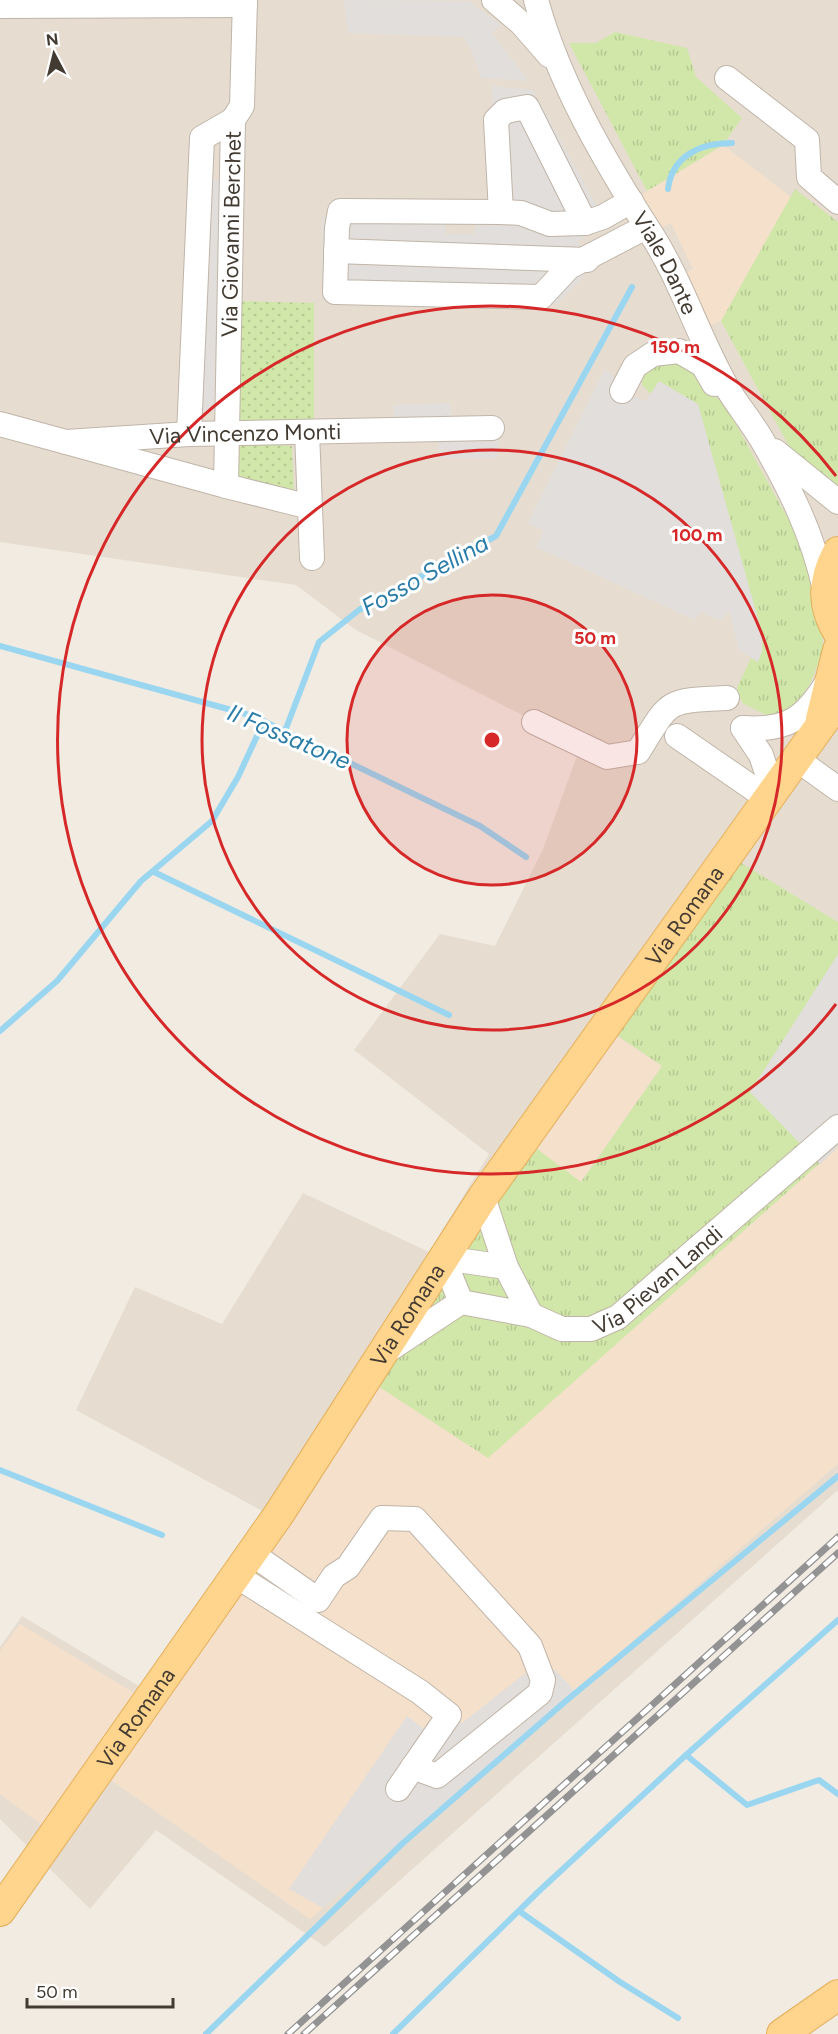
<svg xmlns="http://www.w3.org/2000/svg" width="838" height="2034" font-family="Figtree,sans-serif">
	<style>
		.residential { fill: #e6ddd0 }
		.commercial { fill: #f5e0cb }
		.grass { fill: url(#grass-tufts) }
		.park { fill: url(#park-dots) }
		.parking { fill: #e1dedb }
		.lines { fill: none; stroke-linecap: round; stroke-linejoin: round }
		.stream { stroke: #9bd6f1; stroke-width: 6 }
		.minor-casing { stroke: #c0b5a8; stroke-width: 26 }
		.major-casing { stroke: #e5b05c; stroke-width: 32 }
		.minor { stroke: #fff; stroke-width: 24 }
		.major { stroke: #ffd48d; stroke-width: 30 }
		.rail-casing { stroke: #939393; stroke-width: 7 }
		.rail { stroke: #fff; stroke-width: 4.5; stroke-dasharray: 14; stroke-linecap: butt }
		.ring { fill: none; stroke: #d62828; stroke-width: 3 }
		.labels { text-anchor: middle; stroke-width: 6; stroke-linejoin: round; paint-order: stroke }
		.street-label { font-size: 22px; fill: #433b32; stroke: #fff }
		.water-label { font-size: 24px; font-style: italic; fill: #2a7da8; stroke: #fff }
		.centre { fill: #d62828; stroke: #fff; stroke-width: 3 }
		.ring-label { font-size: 18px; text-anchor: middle; font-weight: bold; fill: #d62828; stroke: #fff; stroke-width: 6; stroke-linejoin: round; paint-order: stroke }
	</style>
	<defs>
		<pattern id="grass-tufts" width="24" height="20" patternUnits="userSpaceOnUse" patternTransform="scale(1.5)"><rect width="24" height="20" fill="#d1e7a9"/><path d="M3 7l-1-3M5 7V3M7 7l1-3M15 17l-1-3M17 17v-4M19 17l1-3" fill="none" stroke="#b5c792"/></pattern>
		<pattern id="park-dots" width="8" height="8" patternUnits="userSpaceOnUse" patternTransform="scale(1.5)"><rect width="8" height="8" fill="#d1e7a9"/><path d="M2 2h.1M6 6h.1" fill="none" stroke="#b5c792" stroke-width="1.8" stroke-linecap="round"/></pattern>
	</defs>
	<rect width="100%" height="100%" fill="#f1ebe2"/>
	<path class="residential" d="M 0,0 L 838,0 L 838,1490 L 325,1947 L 156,1830 L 90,1909 L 0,1819 L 0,1647 L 22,1616 L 144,1689 L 266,1513 L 76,1410 L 135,1287 L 222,1324 L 303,1193 L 429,1252 L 489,1154 L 354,1050 L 440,934 L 495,946 L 543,849 L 581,745 L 356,630 L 296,585 L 0,542 Z"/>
	<path class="commercial" d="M 723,145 L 791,197 L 721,321 L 699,330 L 675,279 L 693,269 L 671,223 L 650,232 L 631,201 Z
		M 605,1028 L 662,1066 L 580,1183 L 525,1139 Z
		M 838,1147 L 838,1464 L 310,1919 L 98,1771 L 54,1834 L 0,1794 L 0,1651 L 20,1624 L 146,1700 L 367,1379 L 820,1164 Z"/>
	<path class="grass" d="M 615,32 L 687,48 L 696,77 L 742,118 L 723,145 L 647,191 L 569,43 L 596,43 Z
		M 795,189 L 838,222 L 838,486 L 797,461 L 721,321 Z
		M 678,359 L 694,368 L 732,417 L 803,546 L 821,600 L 823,651 L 810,684 L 789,714 L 774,719 L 742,703 L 737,688 L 751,658 L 758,662 L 659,381 L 651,394 L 642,385 L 643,372 L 654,360 Z
		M 738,861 L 838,922 L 838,1147 L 488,1458 L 367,1379 L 536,1148 L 581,1182 L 662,1066 L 618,1036 Z"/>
	<path class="park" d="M 239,301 L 314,303 L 314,420 L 247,422 L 238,418 Z
		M 240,443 L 292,446 L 294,493 L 238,479 Z"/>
	<path class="parking" d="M 344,0 L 469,1 L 501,25 L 492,33 L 528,81 L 481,78 L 473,54 L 464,37 L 348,33 Z
		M 492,86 L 533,90 L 606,223 L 578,241 L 591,268 L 558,304 L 322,297 L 322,217 L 445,206 L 446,234 L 475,234 L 476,205 L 490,203 Z
		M 200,179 L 232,182 L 226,411 L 191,411 Z
		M 605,369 L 616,379 L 622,391 L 646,401 L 659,381 L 698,404 L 762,633 L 762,651 L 758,662 L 739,650 L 729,611 L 721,621 L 700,612 L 695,620 L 536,547 L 544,531 L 528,523 Z
		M 449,403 L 454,428 L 491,416 L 503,417 L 497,458 L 440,458 L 437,430 L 395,428 L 393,405 Z
		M 838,954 L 838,1147 L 820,1164 L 750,1092 Z
		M 554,1669 L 575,1691 L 323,1908 L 289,1889 L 407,1716 L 434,1736 L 449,1715 L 462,1723 L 527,1672 L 543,1680 Z"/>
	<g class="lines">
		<path class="stream" d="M 668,189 C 672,156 700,143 732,143
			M 0,646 L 253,716 L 480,826 L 526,857
			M 285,731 L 319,642 L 359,610 L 496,536 L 632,287
			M 154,872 L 449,1015
			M 0,1031 L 57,981 L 141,881 L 212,821 L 238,777 L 264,721
			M 0,1470 L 162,1535
			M 686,1755 L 747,1805 L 819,1780 L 838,1794
			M 519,1911 L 620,1982 L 678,2018
			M 206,2034 L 403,1843 L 567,1700 L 838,1476
			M 393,2034 L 538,1892 L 686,1755 L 838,1620"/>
		<g class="minor-casing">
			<g id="minor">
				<path d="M 494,0 L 522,24 L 549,55"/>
				<path id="s1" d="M 536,0 C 559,83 604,160 650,232 C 682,281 699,340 729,391 C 739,407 752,423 762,440 C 790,488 813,535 825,590"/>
				<path d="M 0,6 L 245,5"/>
				<path d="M 727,78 L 807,140 L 809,177 L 838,202"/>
				<path d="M 631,201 L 603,217 L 585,223 L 527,107 L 505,111 L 496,120 L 501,212 L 340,211 L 337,228 L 335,292 L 541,297 L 569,267 L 646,227"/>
				<path d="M 501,212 L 521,213 L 550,224 L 585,223"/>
				<path d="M 336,251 L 587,260"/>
				<path d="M 622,391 L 635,366 L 653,354 L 679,351 L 703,365 L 714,384"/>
				<path id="s2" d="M 0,424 L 66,442 L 189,434 L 492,428"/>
				<path d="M 307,432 L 312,558"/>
				<path d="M 189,434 L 202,138 L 233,120"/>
				<path id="s3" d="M 66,442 L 226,486 L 233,120 L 242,106 L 245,0"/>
				<path d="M 775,451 L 838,502"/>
				<path d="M 226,486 L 310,507"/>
				<path d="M 534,722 L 607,757 L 638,752 C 671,699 664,701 727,698"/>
				<path d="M 743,728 C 787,731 805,719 828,681"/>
				<path d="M 743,728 L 761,755 L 773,791"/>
				<path d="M 677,736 L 767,798"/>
				<path d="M 795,758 L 838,789"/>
				<path d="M 483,1197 L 506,1267 L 531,1315"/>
				<path d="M 443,1258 L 506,1267"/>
				<path d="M 443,1258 L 461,1302"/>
				<path id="s4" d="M 387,1351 L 461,1302 L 531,1315 L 562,1329 L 591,1329 L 618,1317 L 838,1127"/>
				<path d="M 251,1553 L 318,1600 L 334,1576 L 348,1567 L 382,1518 L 415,1519 L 530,1646 L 543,1680 L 540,1693 L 437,1776 L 413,1767"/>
				<path d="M 235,1575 L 420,1692 L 449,1715 L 398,1789"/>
			</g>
		</g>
		<g class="major-casing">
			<g id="major">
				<path d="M 838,552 C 823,579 822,606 838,632"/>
				<path d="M 821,719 L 838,650"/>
				<path id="s5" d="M 0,1911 L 279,1514 L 483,1197 L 838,701"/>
				<path d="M 782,2034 L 838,1995"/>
			</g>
		</g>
		<use href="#minor" class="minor"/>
		<use href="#major" class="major"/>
		<g class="rail-casing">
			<path id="rail" d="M 288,2034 L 838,1537
				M 304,2034 L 838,1553"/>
		</g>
		<use href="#rail" class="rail"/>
	</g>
	<circle cx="492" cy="740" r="145" fill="#d62828" fill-opacity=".12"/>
	<g class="ring">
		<circle cx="492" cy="740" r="145"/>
		<circle cx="492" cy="740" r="290"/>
		<path d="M836 1004A434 434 0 1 1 836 476"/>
	</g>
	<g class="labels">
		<g class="street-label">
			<text dy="8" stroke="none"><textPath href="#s3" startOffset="418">Via Giovanni Berchet</textPath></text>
			<text dy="8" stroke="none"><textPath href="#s1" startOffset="294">Viale Dante</textPath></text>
			<text dy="8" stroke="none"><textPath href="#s2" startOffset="248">Via Vincenzo Monti</textPath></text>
			<text dy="8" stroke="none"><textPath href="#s5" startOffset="1208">Via Romana</textPath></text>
			<text dy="8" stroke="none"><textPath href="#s4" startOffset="306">Via Pievan Landi</textPath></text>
			<text dy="8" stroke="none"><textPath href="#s5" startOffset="722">Via Romana</textPath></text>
			<text dy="8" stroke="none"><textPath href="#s5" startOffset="236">Via Romana</textPath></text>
		</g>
		<g class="water-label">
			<text transform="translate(425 575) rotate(-29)" y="8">Fosso Sellina</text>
			<text transform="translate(289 737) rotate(23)" y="8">Il Fossatone</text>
		</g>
	</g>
	<circle cx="492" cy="740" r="9" class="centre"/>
	<g class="ring-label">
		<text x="675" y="353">150 m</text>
		<text x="697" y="541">100 m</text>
		<text x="595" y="644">50 m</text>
	</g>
	<g transform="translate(54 54) rotate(353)" stroke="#ffffff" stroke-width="4.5" paint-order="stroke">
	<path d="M0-4.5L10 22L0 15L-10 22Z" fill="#433b32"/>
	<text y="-9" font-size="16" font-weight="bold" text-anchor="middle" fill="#433b32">N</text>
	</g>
	<path d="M27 1998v9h146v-9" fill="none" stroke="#433b32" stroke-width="3"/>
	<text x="36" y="1998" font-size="18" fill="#433b32" stroke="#ffffff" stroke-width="4.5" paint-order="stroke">50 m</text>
</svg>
